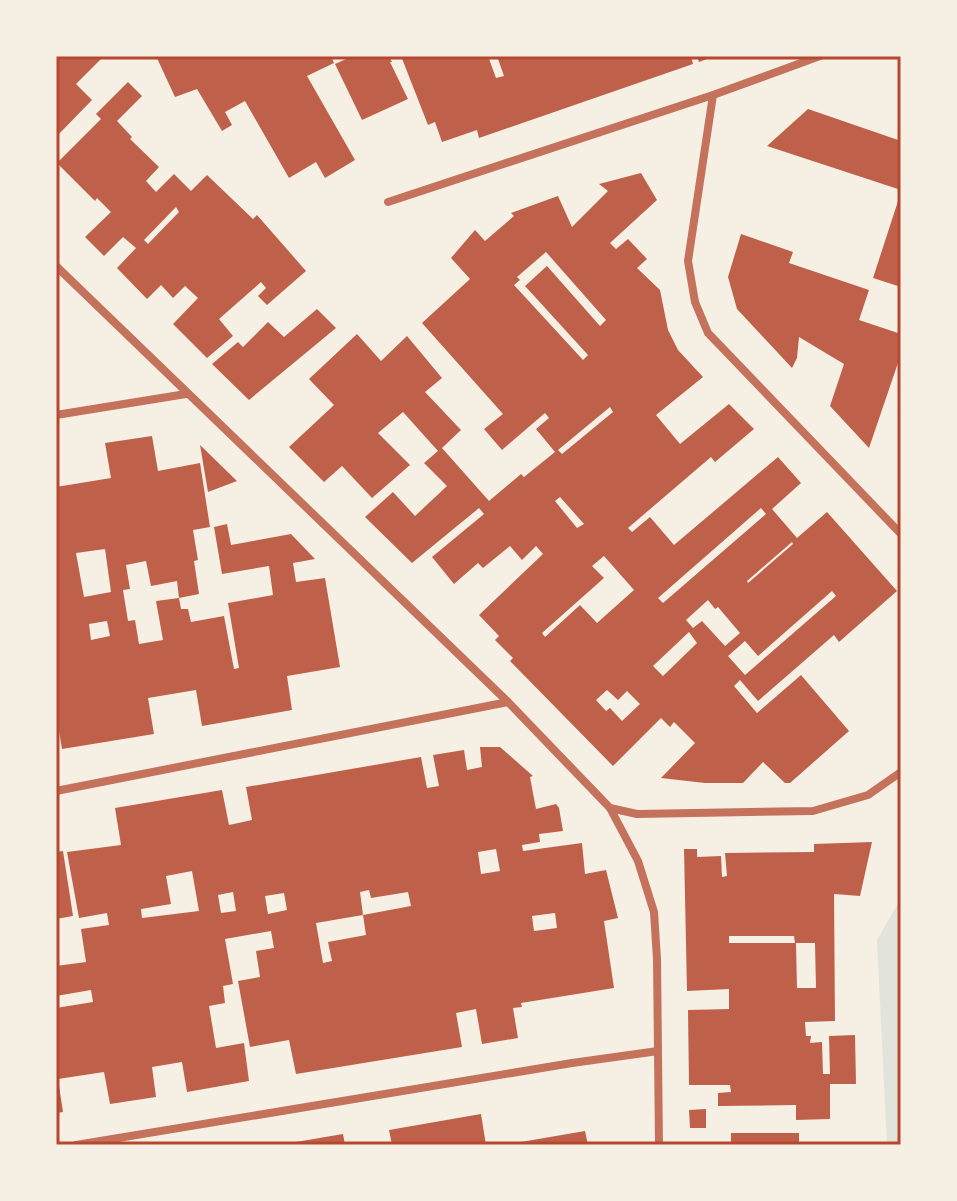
<svg xmlns="http://www.w3.org/2000/svg" width="957" height="1201" font-family="'Alegreya Sans',sans-serif">
	<style>
		.green { fill: #e2e4dc }
		.building { fill: #bf614a; fill-rule: evenodd }
		.lines { fill: none; stroke-linecap: round; stroke-linejoin: round }
		.minor { stroke: #c5725c; stroke-width: 8 }
		.neatline { fill: none; stroke: #b5482f; stroke-width: 3 }
	</style>
	<rect width="100%" height="100%" fill="#f6efe4"/>
	<path class="green" d="M 901,898 L 901,1145 L 887,1145 L 877,940 Z"/>
	<path class="building" d="M 56,56 L 104,56 L 76,84 L 92,100 L 56,137 Z
		M 156,56 L 331,56 L 334,63 L 307,76 L 355,160 L 325,178 L 316,162 L 289,178 L 245,101 L 225,112 L 232,125 L 222,131 L 197,89 L 175,97 Z
		M 353,56 L 389,56 L 392,62 L 390,62 L 408,99 L 362,120 L 335,64 Z
		M 401,56 L 488,56 L 496,78 L 504,76 L 497,56 L 691,56 L 693,64 L 479,138 L 477,130 L 442,142 L 435,122 L 428,125 Z
		M 697,56 L 715,56 L 699,62 Z
		M 128,82 L 142,96 L 117,121 L 132,137 L 130,139 L 159,167 L 146,181 L 156,192 L 174,174 L 191,191 L 207,175 L 253,219 L 257,215 L 306,271 L 267,305 L 258,296 L 266,288 L 261,282 L 219,319 L 233,336 L 207,358 L 173,324 L 198,298 L 185,286 L 173,298 L 161,285 L 147,299 L 117,268 L 136,248 L 123,237 L 104,256 L 85,237 L 111,212 L 97,198 L 95,201 L 57,163 L 101,119 L 96,114 ZM 176,207 L 179,212 L 148,244 L 144,240 Z
		M 808,109 L 901,141 L 901,190 L 767,146 Z
		M 641,173 L 657,200 L 610,243 L 616,249 L 628,239 L 647,259 L 637,268 L 660,290 L 668,330 L 678,350 L 703,377 L 656,415 L 680,444 L 729,404 L 754,429 L 715,462 L 711,457 L 628,528 L 632,532 L 650,517 L 674,545 L 778,457 L 801,483 L 772,509 L 797,538 L 827,512 L 897,591 L 839,642 L 834,635 L 758,701 L 740,680 L 734,686 L 757,713 L 801,675 L 849,731 L 790,783 L 785,783 L 763,762 L 743,783 L 705,783 L 661,778 L 695,743 L 674,722 L 670,727 L 661,718 L 613,766 L 510,661 L 513,658 L 495,640 L 499,636 L 479,615 L 543,554 L 536,546 L 522,560 L 510,546 L 483,568 L 478,563 L 454,584 L 432,557 L 484,514 L 479,508 L 412,563 L 365,517 L 393,492 L 415,516 L 447,486 L 424,463 L 438,451 L 403,412 L 378,433 L 410,465 L 372,498 L 342,466 L 324,482 L 289,447 L 334,405 L 309,379 L 357,334 L 381,361 L 407,336 L 442,378 L 425,392 L 461,430 L 442,448 L 489,501 L 521,474 L 524,477 L 555,452 L 536,429 L 549,418 L 545,413 L 502,450 L 484,429 L 503,414 L 422,323 L 470,279 L 451,258 L 475,230 L 485,241 L 514,216 L 511,213 L 558,196 L 572,227 L 608,191 L 599,184 ZM 546,252 L 606,320 L 600,326 L 547,266 L 525,286 L 588,355 L 583,360 L 514,285 L 520,280 L 517,277 ZM 610,407 L 613,412 L 562,454 L 558,450 ZM 560,497 L 584,524 L 577,528 L 555,501 ZM 761,508 L 766,514 L 663,603 L 658,598 ZM 792,542 L 793,544 L 748,583 L 747,581 ZM 604,556 L 634,590 L 597,623 L 580,605 L 545,637 L 542,633 L 604,578 L 592,566 ZM 832,591 L 836,596 L 745,675 L 728,656 L 745,641 L 758,656 ZM 708,600 L 715,609 L 718,607 L 740,633 L 725,646 L 702,621 L 693,628 L 686,620 ZM 689,632 L 697,643 L 663,676 L 653,666 ZM 607,690 L 618,700 L 627,691 L 640,704 L 622,721 L 610,708 L 606,711 L 596,700 Z
		M 900,195 L 901,195 L 901,287 L 873,278 Z
		M 741,234 L 793,252 L 789,263 L 869,290 L 859,320 L 901,334 L 901,354 L 869,448 L 830,406 L 844,364 L 799,337 L 797,358 L 792,368 L 737,309 L 728,277 Z
		M 317,309 L 336,328 L 249,400 L 212,364 L 238,342 L 243,347 L 268,322 L 284,337 Z
		M 152,436 L 158,471 L 200,463 L 210,527 L 193,530 L 198,560 L 194,561 L 199,594 L 179,598 L 181,609 L 188,609 L 191,622 L 224,616 L 234,669 L 239,668 L 228,603 L 273,595 L 269,566 L 222,574 L 214,527 L 227,524 L 231,545 L 291,534 L 315,559 L 293,563 L 296,582 L 325,578 L 340,667 L 287,676 L 292,710 L 202,726 L 196,690 L 148,698 L 154,734 L 62,749 L 56,712 L 56,487 L 111,478 L 105,443 ZM 105,549 L 111,592 L 84,597 L 76,553 ZM 146,561 L 151,586 L 177,581 L 179,598 L 156,601 L 163,640 L 139,644 L 135,620 L 128,621 L 123,590 L 130,589 L 126,565 ZM 107,621 L 110,636 L 91,640 L 89,624 Z
		M 200,445 L 237,481 L 208,492 Z
		M 480,747 L 500,747 L 533,776 L 530,777 L 536,809 L 556,804 L 559,808 L 563,831 L 539,834 L 540,842 L 522,845 L 523,851 L 582,843 L 585,874 L 606,870 L 618,918 L 604,921 L 614,988 L 521,1003 L 522,1007 L 513,1008 L 518,1038 L 482,1044 L 476,1009 L 456,1013 L 462,1047 L 296,1074 L 289,1040 L 250,1047 L 238,981 L 260,977 L 256,951 L 274,948 L 271,931 L 225,939 L 233,984 L 223,986 L 225,1003 L 209,1006 L 216,1048 L 244,1043 L 249,1081 L 187,1092 L 182,1062 L 152,1067 L 156,1097 L 110,1104 L 104,1072 L 58,1079 L 63,1112 L 56,1113 L 56,1008 L 93,1002 L 91,990 L 56,996 L 56,966 L 86,962 L 81,929 L 109,925 L 107,913 L 79,918 L 67,852 L 121,845 L 115,808 L 222,790 L 229,825 L 252,820 L 246,787 L 421,757 L 427,788 L 439,786 L 433,755 L 464,750 L 467,770 L 482,767 ZM 496,849 L 500,871 L 481,874 L 478,852 ZM 192,871 L 199,911 L 142,918 L 141,909 L 171,904 L 166,876 ZM 369,890 L 371,898 L 408,892 L 411,906 L 363,915 L 366,935 L 328,942 L 332,961 L 323,963 L 316,923 L 363,915 L 360,892 ZM 233,892 L 236,911 L 221,913 L 218,895 ZM 284,893 L 287,910 L 268,914 L 265,896 ZM 555,913 L 557,928 L 534,931 L 532,916 Z
		M 872,842 L 860,896 L 834,894 L 835,1021 L 805,1022 L 806,1036 L 811,1036 L 810,1043 L 822,1042 L 823,1074 L 830,1074 L 829,1036 L 855,1035 L 856,1084 L 830,1084 L 830,1119 L 796,1120 L 796,1105 L 718,1106 L 718,1093 L 731,1092 L 730,1085 L 689,1085 L 688,1010 L 729,1009 L 729,989 L 687,991 L 684,849 L 697,849 L 697,857 L 721,856 L 722,877 L 727,876 L 725,853 L 814,852 L 814,844 ZM 729,936 L 794,936 L 795,943 L 729,943 ZM 796,943 L 815,943 L 816,988 L 797,988 Z
		M 63,851 L 73,916 L 56,919 L 56,852 Z
		M 706,1109 L 706,1128 L 690,1128 L 689,1110 Z
		M 481,1114 L 486,1145 L 392,1145 L 389,1130 Z
		M 585,1131 L 588,1145 L 516,1145 L 515,1143 Z
		M 731,1133 L 799,1133 L 799,1145 L 731,1145 Z
		M 343,1134 L 345,1145 L 296,1145 L 296,1142 Z"/>
	<g class="lines">
		<path class="minor" d="M 713,95 L 688,261 L 695,302 L 708,333 L 901,534
			M 388,202 L 713,95 L 820,56
			M 56,266 L 508,702 L 610,808 L 638,861 L 654,912 L 657,959 L 659,1145
			M 56,415 L 186,394
			M 56,791 L 508,702
			M 610,808 L 637,814 L 813,811 L 868,795 L 901,772
			M 76,1145 L 572,1063 L 658,1051"/>
	</g>
	<rect width="957" height="1201" fill="none" stroke="#f6efe4" stroke-width="116"/>
	<rect x="58" y="58" width="841" height="1085" class="neatline"/>
</svg>
